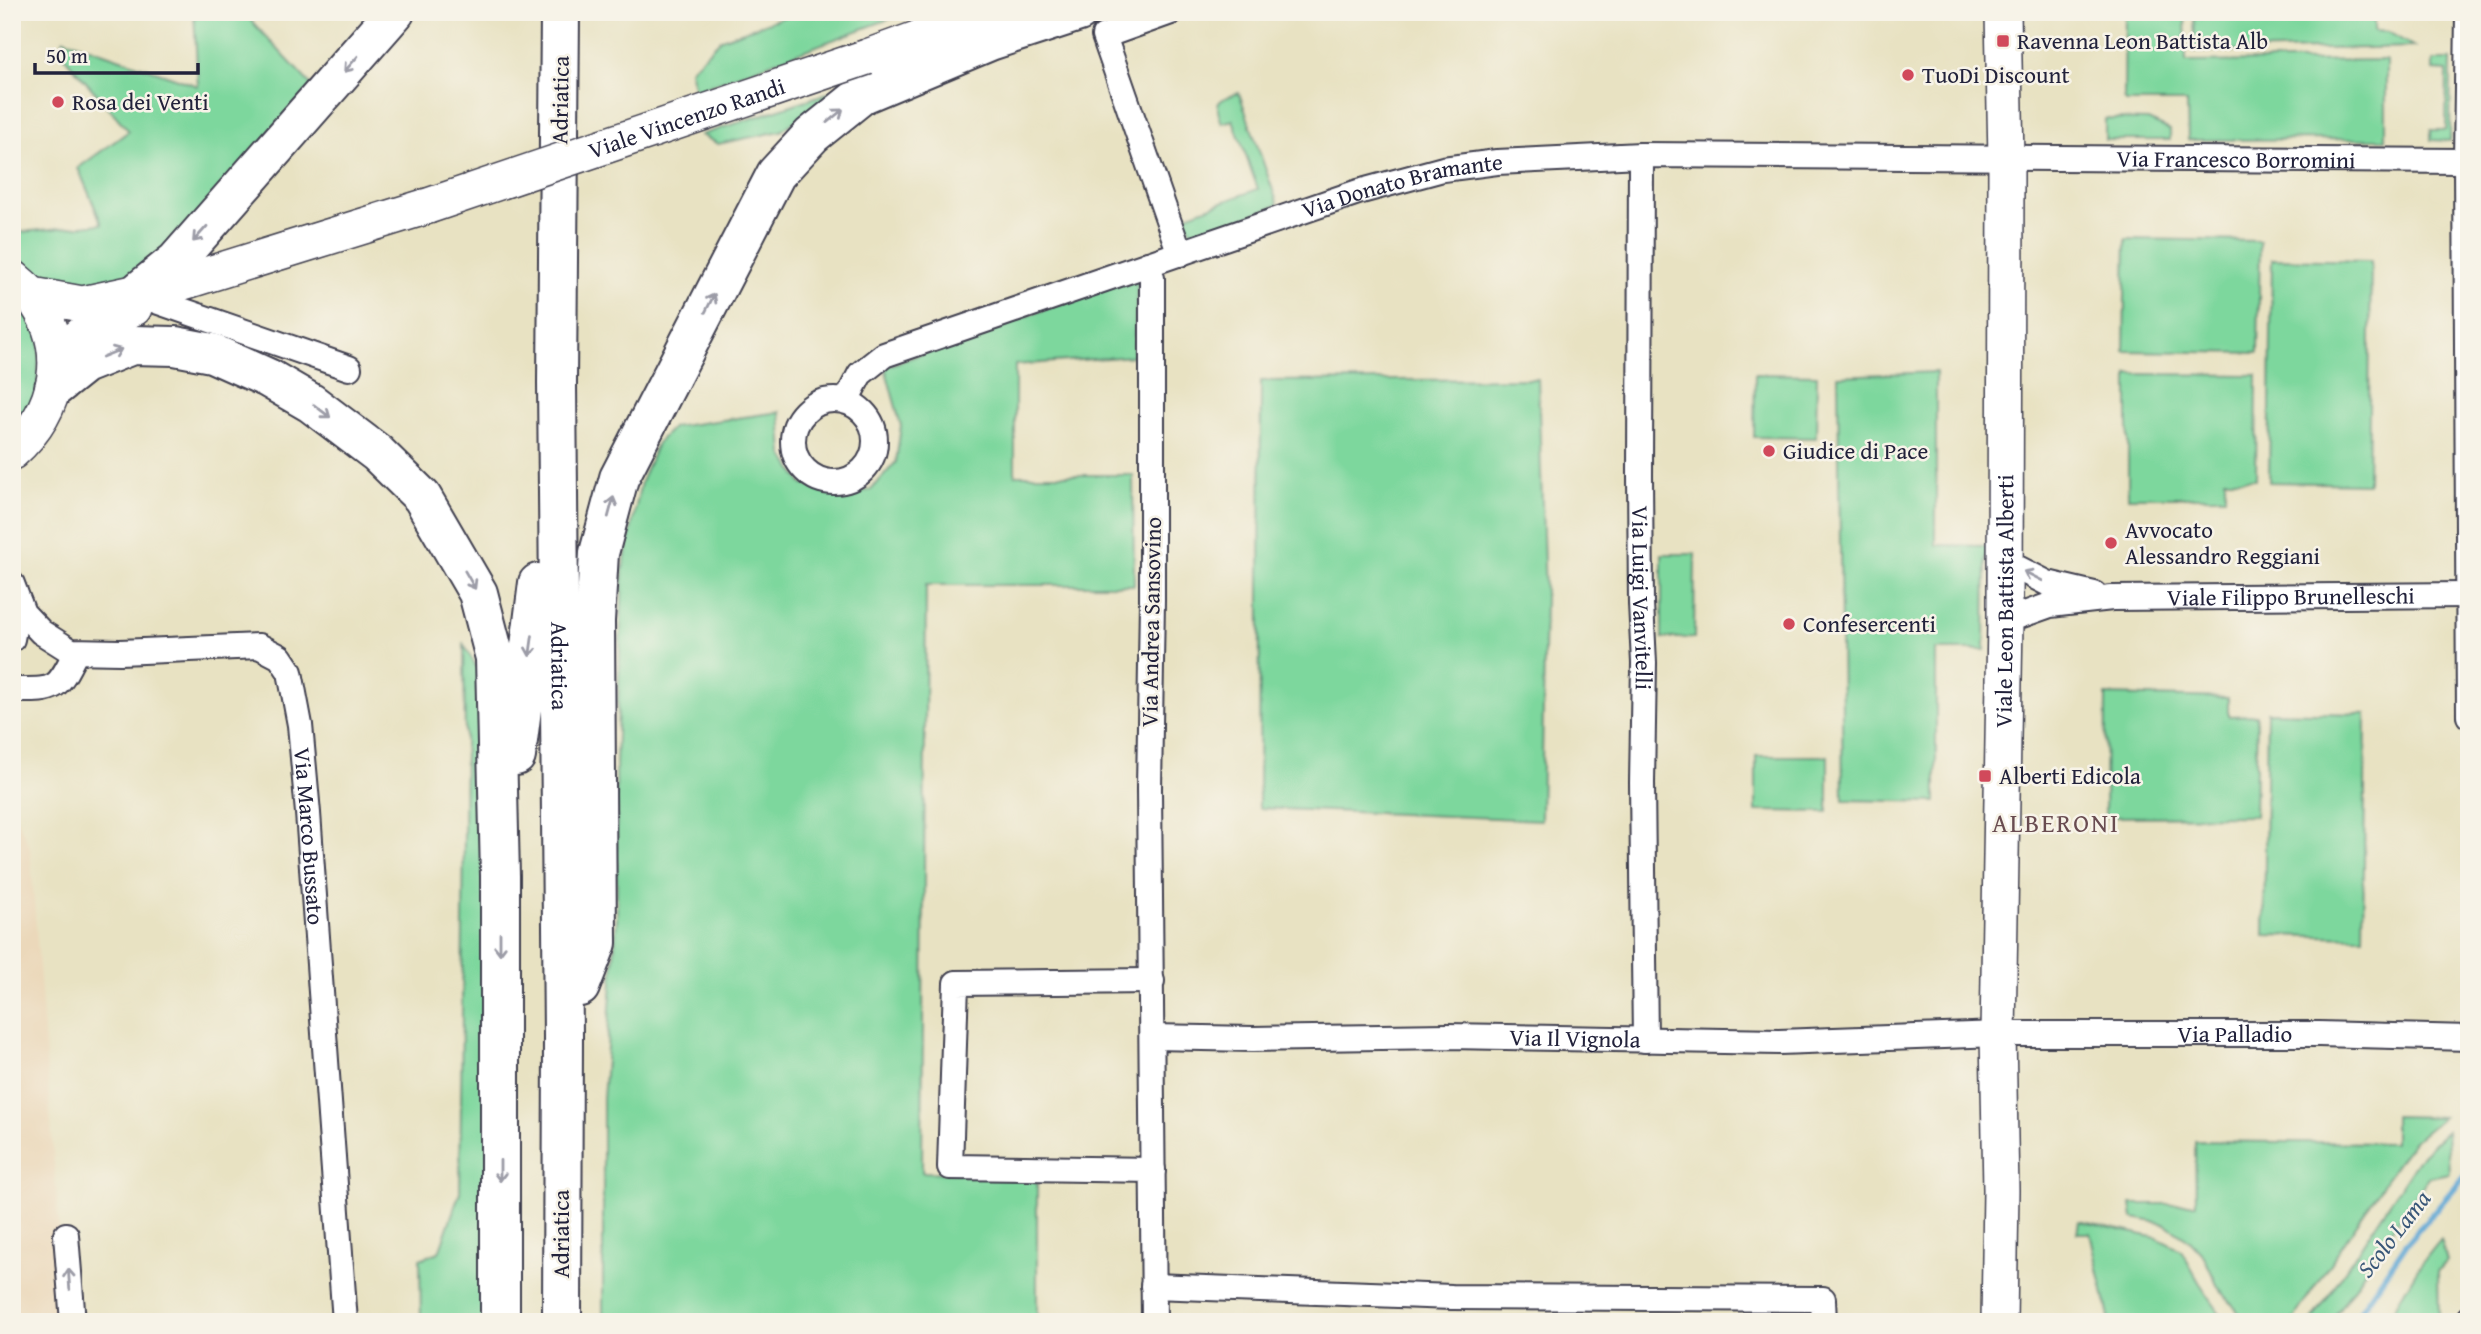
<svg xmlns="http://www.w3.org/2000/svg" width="2481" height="1334" font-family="'Gentium Book Plus',serif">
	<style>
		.built { fill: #ebd8ba }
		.green { fill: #7dd79d; stroke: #507c6c; stroke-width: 2 }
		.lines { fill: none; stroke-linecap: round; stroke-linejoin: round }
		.stream { stroke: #5ca6d4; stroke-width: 6 }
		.street-casing { stroke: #403f4f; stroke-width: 28 }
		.secondary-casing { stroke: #403f4f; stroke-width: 38 }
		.highway-casing { stroke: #403f4f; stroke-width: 42 }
		.street { stroke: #fff; stroke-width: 24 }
		.secondary { stroke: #fff; stroke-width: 35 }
		.highway { stroke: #fff; stroke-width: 38 }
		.secondary-bridge-casing { stroke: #403f4f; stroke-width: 38; stroke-linecap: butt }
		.secondary-bridge { stroke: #fff; stroke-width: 35 }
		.oneway { stroke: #9c9ca7 }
		.poi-dot { fill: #d1495b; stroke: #f7f3e8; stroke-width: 2.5 }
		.labels { text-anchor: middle; stroke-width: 5; stroke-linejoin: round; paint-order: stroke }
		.poi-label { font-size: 23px; fill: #22223b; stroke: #f7f3e8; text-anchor: start }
		.street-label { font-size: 23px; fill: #22223b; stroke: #f7f3e8 }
		.water-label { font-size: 24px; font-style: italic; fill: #395778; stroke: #f7f3e8 }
		.quarter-label { font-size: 26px; letter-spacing: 2px; fill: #694c51; stroke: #f7f3e8 }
	</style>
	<rect width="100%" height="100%" fill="#f7f3e8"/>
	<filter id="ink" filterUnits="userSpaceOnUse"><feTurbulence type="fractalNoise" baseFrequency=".0143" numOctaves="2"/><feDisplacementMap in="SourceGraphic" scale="14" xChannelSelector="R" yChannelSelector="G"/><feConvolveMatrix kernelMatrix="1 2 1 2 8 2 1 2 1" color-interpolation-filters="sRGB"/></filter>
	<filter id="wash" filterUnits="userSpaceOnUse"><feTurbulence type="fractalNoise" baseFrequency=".00686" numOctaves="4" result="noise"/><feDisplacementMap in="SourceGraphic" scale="28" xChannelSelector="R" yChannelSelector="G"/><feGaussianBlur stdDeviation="1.57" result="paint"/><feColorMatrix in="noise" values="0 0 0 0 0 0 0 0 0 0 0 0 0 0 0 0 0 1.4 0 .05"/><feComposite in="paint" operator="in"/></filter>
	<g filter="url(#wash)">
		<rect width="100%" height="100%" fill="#e8e2c2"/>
		<path class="built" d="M 12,808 L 30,847 L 66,1322 L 12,1322 Z"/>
		<path class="green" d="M 194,12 L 243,12 L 315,89 L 182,238 L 128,278 L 97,287 L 58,280 L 37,272 L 12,255 L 12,233 L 102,224 L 78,168 L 129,131 L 59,51 L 64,39 L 198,86 Z
			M 848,12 L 908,12 L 695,91 L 690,70 L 721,39 L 792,14 Z
			M 2125,12 L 2185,12 L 2186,62 L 2386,60 L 2386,139 L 2188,140 L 2187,102 L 2126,102 L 2124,98 Z
			M 2194,12 L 2374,12 L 2374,31 L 2388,32 L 2414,47 L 2195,52 Z
			M 2433,60 L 2451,60 L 2450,141 L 2431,140 L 2431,130 L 2446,130 L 2447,71 L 2433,70 Z
			M 840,89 L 781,131 L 718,144 L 701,135 Z
			M 1239,93 L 1278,205 L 1193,237 L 1184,216 L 1258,189 L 1233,120 L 1222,123 C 1213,102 1218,99 1239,93 Z
			M 2105,119 L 2148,120 L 2170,130 L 2170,140 L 2105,140 Z
			M 2126,239 L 2260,241 L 2258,353 L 2124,351 Z
			M 2272,259 L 2371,261 L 2368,484 L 2269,482 Z
			M 1138,276 L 1133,356 L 1015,365 L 1015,475 L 1133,475 L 1134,585 L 926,585 L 922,1172 L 1037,1175 L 1037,1322 L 603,1322 L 603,1099 L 617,917 L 616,762 L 623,569 L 641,482 L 657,443 L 673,427 L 780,412 L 783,454 L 802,484 L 843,494 L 871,490 L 896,462 L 901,426 L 885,367 Z
			M 12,294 L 40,335 L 37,398 L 12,431 Z
			M 1936,372 L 1936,545 L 1986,546 L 1985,650 L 1936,650 L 1936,802 L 1843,800 L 1838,376 Z
			M 1755,374 L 1817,375 L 1816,438 L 1754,437 Z
			M 2128,374 L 2257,375 L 2256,479 L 2225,479 L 2225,497 L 2128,497 Z
			M 1538,379 L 1545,596 L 1541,820 L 1259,808 L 1261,381 Z
			M 1662,554 L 1695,554 L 1694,638 L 1662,638 Z
			M 464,645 L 489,689 L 487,1322 L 421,1322 L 420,1259 L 439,1252 L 460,1192 L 465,743 Z
			M 2106,695 L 2228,698 L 2228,716 L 2257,715 L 2255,816 L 2105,817 Z
			M 2267,712 L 2366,714 L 2363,937 L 2264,935 Z
			M 1756,756 L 1828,756 L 1828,812 L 1756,811 Z
			M 2394,1116 L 2443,1117 L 2415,1140 L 2398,1162 L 2291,1322 L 2246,1322 L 2217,1285 L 2204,1256 L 2189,1240 L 2165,1224 L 2133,1218 L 2131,1204 L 2196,1204 L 2195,1141 L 2394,1143 Z
			M 2447,1131 L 2449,1173 L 2430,1177 L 2414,1197 L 2331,1322 L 2311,1322 L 2422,1154 Z
			M 2079,1221 L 2157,1238 L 2181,1250 L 2203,1289 L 2226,1322 L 2110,1322 L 2090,1233 L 2077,1233 Z
			M 2441,1239 L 2447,1261 L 2438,1271 L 2439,1322 L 2386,1322 L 2418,1268 Z"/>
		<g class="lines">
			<path class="stream" d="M 2353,1322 L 2406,1244 L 2469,1171"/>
		</g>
	</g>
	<g filter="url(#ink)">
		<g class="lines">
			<g class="street-casing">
				<g id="street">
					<path d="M 1171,12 L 1104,36 L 1180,254"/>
					<path d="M 2468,12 L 2466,161 L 2469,716"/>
					<path id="s1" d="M 1641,155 L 1640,476 L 1641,603 L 1644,663 L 1642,783 L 1645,1040"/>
					<path d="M 1148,264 L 1152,278 L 1152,600 L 1149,789 L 1154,1322"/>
					<path d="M 150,299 L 349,368"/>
					<circle cx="834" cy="441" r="41"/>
					<path id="s2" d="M 846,401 L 860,374 L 884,355 L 1358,192 L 1443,169 L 1497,162 L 1641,155 L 2466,161"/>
					<path d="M 2004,561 L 2047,583 L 2094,594"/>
					<path id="s3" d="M 12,584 L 23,613 L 41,632 L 71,651 L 120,652 L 259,646 L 280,657 L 290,672 L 300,725 L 308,813 L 345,1322"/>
					<path id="s4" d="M 2005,621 L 2050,605 L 2112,598 L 2469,595"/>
					<path d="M 12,639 L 19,603"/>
					<path d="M 12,690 C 56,690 56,692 76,652"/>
					<path d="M 1152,981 L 956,983 L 950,1167 L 1153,1170"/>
					<path id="s5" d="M 1153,1037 L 1253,1039 L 1448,1036 L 1779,1042 L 1998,1034 L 2319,1034 L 2469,1038"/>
					<path d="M 66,1235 L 73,1322"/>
					<path d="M 1153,1286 L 1452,1297 L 1823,1299 L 1824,1322"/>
					<path d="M 2468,1322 L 2469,1318"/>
				</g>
			</g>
			<g class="secondary-casing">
				<g id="secondary">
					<path d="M 867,57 L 991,12"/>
					<path d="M 12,277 C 19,283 27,289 32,296 C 72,349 59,410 12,452"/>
					<path d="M 32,295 L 82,304 L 180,283 L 428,206"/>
					<path d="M 56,359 C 82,330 98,322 134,308"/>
					<path id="s6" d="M 1999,1322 L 2001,1190 L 1998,1034 L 2005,621 L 2006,159 L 2003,12"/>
				</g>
			</g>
			<g class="highway-casing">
				<g id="highway">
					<path id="s7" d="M 560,12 L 557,383 L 563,1036 L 562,1322"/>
					<path d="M 140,290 L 176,261 L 395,12"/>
					<path d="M 54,388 L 84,364 L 132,345 L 175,346 L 212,353 L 268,378 L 311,403 L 377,453 L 422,497 L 478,593 L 495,658 L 500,876 L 500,1322"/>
					<path d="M 516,756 L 538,583"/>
					<path d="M 580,987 L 597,943 L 595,621 L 599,553 L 619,478 L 776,174 L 812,135 L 863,94 L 990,41 L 1079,12"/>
				</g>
			</g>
			<use href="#street" class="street"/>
			<use href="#secondary" class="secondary"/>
			<use href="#highway" class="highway"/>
			<g class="secondary-bridge-casing">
				<g id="secondary-bridge">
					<path id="s8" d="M 428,206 L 867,57"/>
				</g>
			</g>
			<use href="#secondary-bridge" class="secondary-bridge"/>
		</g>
		<defs><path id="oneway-shaft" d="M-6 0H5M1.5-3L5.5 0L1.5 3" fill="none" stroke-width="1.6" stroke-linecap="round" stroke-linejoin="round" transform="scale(1.75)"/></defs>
		<g class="oneway">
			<use href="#oneway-shaft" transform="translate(351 64) rotate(131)"/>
			<use href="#oneway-shaft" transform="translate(835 116) rotate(-39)"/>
			<use href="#oneway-shaft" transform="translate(200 234) rotate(132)"/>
			<use href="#oneway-shaft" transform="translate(710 303) rotate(-63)"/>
			<use href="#oneway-shaft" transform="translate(112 353) rotate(-22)"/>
			<use href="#oneway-shaft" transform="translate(322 411) rotate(37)"/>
			<use href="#oneway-shaft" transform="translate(611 507) rotate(-75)"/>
			<use href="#oneway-shaft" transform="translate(2033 576) rotate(-153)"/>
			<use href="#oneway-shaft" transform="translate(470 580) rotate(60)"/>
			<use href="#oneway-shaft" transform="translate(531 646) rotate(98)"/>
			<use href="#oneway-shaft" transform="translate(500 944) rotate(90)"/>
			<use href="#oneway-shaft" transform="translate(500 1171) rotate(90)"/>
			<use href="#oneway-shaft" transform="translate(69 1279) rotate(-94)"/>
		</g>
	</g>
	<g class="poi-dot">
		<rect x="1996" y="34" width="14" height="14" rx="3.5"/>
		<circle cx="1908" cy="75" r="7"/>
		<circle cx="58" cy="102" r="7"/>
		<circle cx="1769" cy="451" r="7"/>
		<circle cx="2111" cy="543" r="7"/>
		<circle cx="1789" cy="624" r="7"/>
		<rect x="1978" y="769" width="14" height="14" rx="3.5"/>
	</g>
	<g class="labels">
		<g class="poi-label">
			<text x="2017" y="49">Ravenna Leon Battista Alb</text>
			<text x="1922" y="83">TuoDi Discount</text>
			<text x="72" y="110">Rosa dei Venti</text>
			<text x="1783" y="459">Giudice di Pace</text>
			<text x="2125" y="538">Avvocato<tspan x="2125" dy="26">Alessandro Reggiani</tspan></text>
			<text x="1803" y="632">Confesercenti</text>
			<text x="1999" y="784">Alberti Edicola</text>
		</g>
		<g class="street-label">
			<text transform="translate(560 100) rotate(-89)" y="8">Adriatica</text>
			<text dy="8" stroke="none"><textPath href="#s8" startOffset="273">Viale Vincenzo Randi</textPath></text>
			<text dy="8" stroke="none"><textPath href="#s2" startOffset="1444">Via Francesco Borromini</textPath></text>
			<text dy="8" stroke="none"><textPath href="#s2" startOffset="607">Via Donato Bramante</textPath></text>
			<text dy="8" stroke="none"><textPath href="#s4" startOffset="289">Viale Filippo Brunelleschi</textPath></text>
			<text dy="8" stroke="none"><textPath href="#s1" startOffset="443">Via Luigi Vanvitelli</textPath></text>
			<text dy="8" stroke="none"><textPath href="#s6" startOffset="721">Viale Leon Battista Alberti</textPath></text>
			<text transform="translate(1151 622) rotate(-89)" y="8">Via Andrea Sansovino</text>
			<text dy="8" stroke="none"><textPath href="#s7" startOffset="654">Adriatica</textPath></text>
			<text dy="8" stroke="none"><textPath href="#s3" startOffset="488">Via Marco Bussato</textPath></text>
			<text dy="8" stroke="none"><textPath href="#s5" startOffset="1082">Via Palladio</textPath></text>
			<text dy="8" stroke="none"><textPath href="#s5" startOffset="422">Via Il Vignola</textPath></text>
			<text transform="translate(561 1234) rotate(-90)" y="8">Adriatica</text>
		</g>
		<g class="water-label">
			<text transform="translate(2394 1234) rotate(-52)" y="8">Scolo Lama</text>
		</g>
		<g class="quarter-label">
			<text x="2056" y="832">ALBERONI</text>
		</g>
	</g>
	<rect width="2481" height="1334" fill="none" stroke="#f7f3e8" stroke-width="42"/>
	<path d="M35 63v10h163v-10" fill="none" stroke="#22223b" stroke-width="3.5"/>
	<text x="46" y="63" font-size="21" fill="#22223b" stroke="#f7f3e8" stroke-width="5" paint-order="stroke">50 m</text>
</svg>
